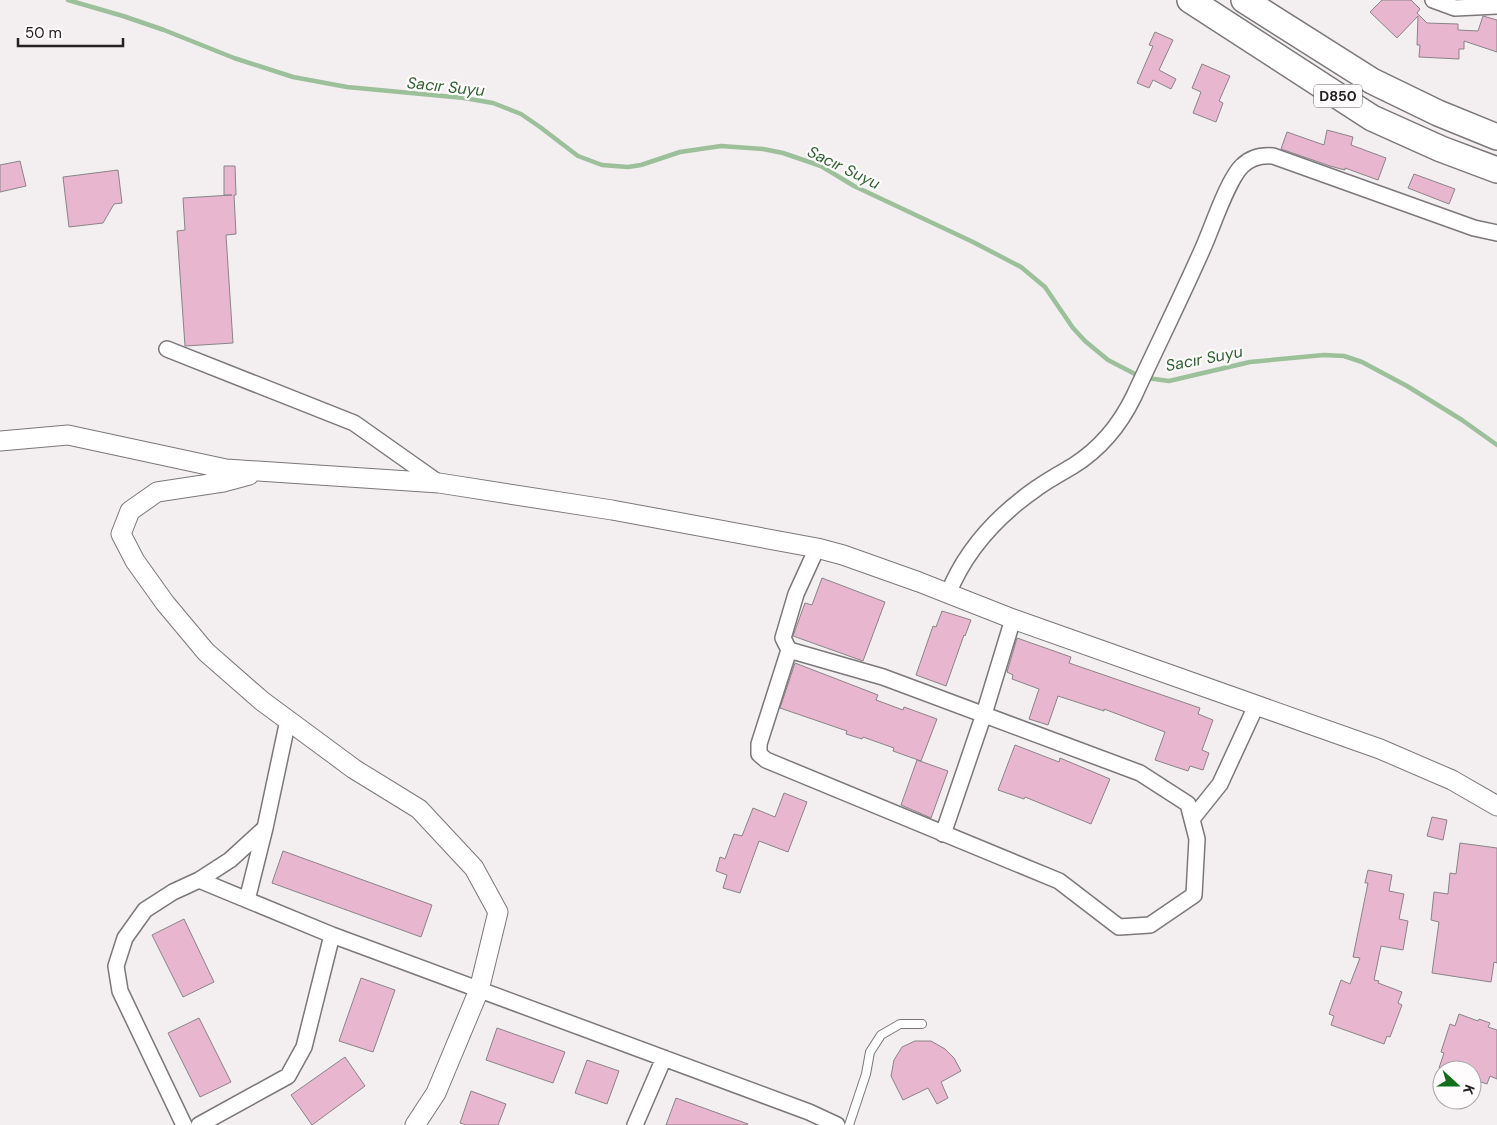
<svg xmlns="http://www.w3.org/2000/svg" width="1497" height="1125" font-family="'DM Sans',sans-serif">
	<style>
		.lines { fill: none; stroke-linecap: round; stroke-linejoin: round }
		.stream { stroke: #9bc09a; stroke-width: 4.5 }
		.building { fill: #e9b6d0; stroke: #898486 }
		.service-casing { stroke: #7c777a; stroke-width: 10 }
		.minor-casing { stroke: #7c777a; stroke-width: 18 }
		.tertiary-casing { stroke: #7c777a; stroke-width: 21 }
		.trunk-casing { stroke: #7c777a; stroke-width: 28 }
		.service { stroke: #fff; stroke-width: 8 }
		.minor { stroke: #fff; stroke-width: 15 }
		.tertiary { stroke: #fff; stroke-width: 19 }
		.trunk { stroke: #fff; stroke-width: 25 }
		.labels { text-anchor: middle; stroke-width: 4.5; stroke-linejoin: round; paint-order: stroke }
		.shield { fill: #fffcfd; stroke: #656364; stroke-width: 1 }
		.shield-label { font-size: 14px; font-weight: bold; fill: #232122 }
		.water-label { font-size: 16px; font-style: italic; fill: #2d612e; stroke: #fffcfd }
	</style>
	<rect width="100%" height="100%" fill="#f3eef0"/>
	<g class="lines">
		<path class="stream" d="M 68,0 L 123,16 L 164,30 L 234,58 L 293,77 L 347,87 L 464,98 L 493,103 L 521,114 L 540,127 L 578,156 L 602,165 L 628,167 L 641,165 L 680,152 L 721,146 L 763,149 L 783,153 L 821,166 L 854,186 L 973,242 L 1021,267 L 1045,287 L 1073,328 L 1085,341 L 1108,360 L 1135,374 L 1147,378 L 1169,381 L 1250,362 L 1324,355 L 1344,356 L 1362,362 L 1407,386 L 1462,420 L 1497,445"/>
	</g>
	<path class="building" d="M 1382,0 L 1411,0 L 1420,9 L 1417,13 L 1427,23 L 1458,24 L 1458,30 L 1478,31 L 1483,16 L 1497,20 L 1497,52 L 1464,41 L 1464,49 L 1459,49 L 1459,59 L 1419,57 L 1420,45 L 1417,45 L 1418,16 L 1397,38 L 1370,12 Z
		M 1155,32 L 1173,40 L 1159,70 L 1176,79 L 1171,89 L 1153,80 L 1149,88 L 1137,83 L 1153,46 L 1149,45 Z
		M 1202,64 L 1230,76 L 1219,101 L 1223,103 L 1216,122 L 1193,113 L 1201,92 L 1192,88 Z
		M 1327,130 L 1353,137 L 1351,145 L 1386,158 L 1378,180 L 1345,168 L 1345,170 L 1330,166 L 1281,149 L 1287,132 L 1324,145 Z
		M 20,161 L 26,186 L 0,192 L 0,165 Z
		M 224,166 L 235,166 L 236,195 L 234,195 L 236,234 L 226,235 L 233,343 L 185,346 L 177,231 L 185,230 L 183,198 L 232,195 L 224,195 Z
		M 118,170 L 122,203 L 114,204 L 103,223 L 69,227 L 63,177 Z
		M 1414,174 L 1455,189 L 1449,204 L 1408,188 Z
		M 822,578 L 885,602 L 863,661 L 793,636 L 805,603 L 812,605 Z
		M 942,611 L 971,620 L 965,636 L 964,635 L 946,686 L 916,675 L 933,626 L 936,627 Z
		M 1017,638 L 1071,657 L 1069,663 L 1200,708 L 1198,714 L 1213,720 L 1202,750 L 1209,753 L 1203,770 L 1190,766 L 1188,771 L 1155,760 L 1165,732 L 1104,709 L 1104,711 L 1058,696 L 1048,725 L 1029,719 L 1039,689 L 1012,679 L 1013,675 L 1007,672 Z
		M 795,663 L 878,695 L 876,700 L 903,710 L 904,707 L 937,719 L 921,761 L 893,751 L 894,748 L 863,737 L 862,739 L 846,734 L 847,731 L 780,708 Z
		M 1015,745 L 1059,762 L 1060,758 L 1110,779 L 1091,824 L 1025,797 L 1024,799 L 998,790 Z
		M 917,760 L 948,771 L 931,818 L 901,805 Z
		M 784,793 L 807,802 L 788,852 L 759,841 L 740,893 L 723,888 L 727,875 L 716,871 L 720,857 L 725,859 L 734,834 L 742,836 L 753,808 L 775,817 Z
		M 1432,817 L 1447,820 L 1443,840 L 1427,836 Z
		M 1460,843 L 1497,848 L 1497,963 L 1494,962 L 1491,982 L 1432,973 L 1439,922 L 1431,920 L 1434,892 L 1448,894 L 1450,873 L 1456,874 Z
		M 283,851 L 432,905 L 421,937 L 272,883 Z
		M 1368,870 L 1392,875 L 1389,891 L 1404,894 L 1399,919 L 1408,921 L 1403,950 L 1381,946 L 1374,980 L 1379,981 L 1378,983 L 1402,992 L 1398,1003 L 1402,1005 L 1390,1037 L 1387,1036 L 1384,1044 L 1331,1025 L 1334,1016 L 1329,1014 L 1341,980 L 1350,984 L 1360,958 L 1353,957 L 1368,883 L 1365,883 Z
		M 184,919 L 214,982 L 183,997 L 152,935 Z
		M 361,978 L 395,990 L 373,1052 L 339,1041 Z
		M 1459,1014 L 1478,1021 L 1479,1019 L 1490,1023 L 1488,1027 L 1497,1030 L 1497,1079 L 1490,1076 L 1487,1084 L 1472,1079 L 1472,1070 L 1446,1070 L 1439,1068 L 1444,1053 L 1441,1052 L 1450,1024 L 1455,1026 Z
		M 199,1018 L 231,1082 L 200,1097 L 168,1033 Z
		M 497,1028 L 565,1052 L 553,1083 L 486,1060 Z
		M 915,1041 L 931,1041 L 945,1049 L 954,1058 L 961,1071 L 941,1082 L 948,1098 L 937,1104 L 928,1088 L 903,1100 L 891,1076 L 894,1060 L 902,1047 Z
		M 345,1057 L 365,1086 L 312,1125 L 291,1095 Z
		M 587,1060 L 619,1071 L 607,1104 L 575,1093 Z
		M 471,1091 L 506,1104 L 498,1125 L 466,1125 L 460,1123 Z
		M 676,1098 L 748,1124 L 747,1125 L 666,1125 Z"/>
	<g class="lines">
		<g class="service-casing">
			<path id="service" d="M 849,1125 L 866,1074 L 870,1052 L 881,1035 L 900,1024 L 922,1024"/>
		</g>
		<g class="minor-casing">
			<path id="minor" d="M 1433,0 L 1455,8 L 1497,6
				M 167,349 L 354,423 L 439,483
				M 948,594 C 966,549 998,515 1037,488 C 1048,480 1061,473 1073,466 C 1100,449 1120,425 1134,396 C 1157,346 1181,298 1203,248 C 1212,228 1228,179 1242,166 C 1251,157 1262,155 1273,156 L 1474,228 L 1497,233
				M 789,650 L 883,677 L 1140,773 L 1188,804 L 1197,839 L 1194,895 L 1150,925 L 1119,927 L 1059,881 L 766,760 L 759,754 L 759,744 L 789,650 L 783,638 L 796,594 L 817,548
				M 1192,819 L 1220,784 L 1256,706
				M 943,834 L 984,714 L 1013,619
				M 199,880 L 332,935 L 809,1112 L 837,1125
				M 247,900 L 265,828
				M 184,1125 L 120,991 L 116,966 L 125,938 L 145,910 L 173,892 L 199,880 L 230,860 L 265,828 L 288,720
				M 199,1125 L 288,1076 L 304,1047 L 332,935
				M 635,1125 L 664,1058"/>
		</g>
		<g class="tertiary-casing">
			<path id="tertiary" d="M 0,441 L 68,435 L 226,469 L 439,483 L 612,510 L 817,548 L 843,555 L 919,582 L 1013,619 L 1380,749 L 1452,780 L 1497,806
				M 249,475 L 223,482 L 157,492 L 130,511 L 121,534 L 135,561 L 165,603 L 206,652 L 262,701 L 354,769 L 419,809 L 474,868 L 498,912 L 479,990 L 436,1093 L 415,1125"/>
		</g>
		<g class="trunk-casing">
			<path id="trunk" d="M 1190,0 L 1372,118 L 1441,149 L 1497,170
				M 1244,0 L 1372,81 L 1438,113 L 1497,137"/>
		</g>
		<use href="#service" class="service"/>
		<use href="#minor" class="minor"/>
		<use href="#tertiary" class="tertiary"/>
		<use href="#trunk" class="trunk"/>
	</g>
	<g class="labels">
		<rect class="shield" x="1314" y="84.5" width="48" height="23" rx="4"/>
		<g class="shield-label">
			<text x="1338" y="101">D850</text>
		</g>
		<g class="water-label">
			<text transform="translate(446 86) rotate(6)" y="6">Sacır Suyu</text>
			<text transform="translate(844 167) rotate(26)" y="6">Sacır Suyu</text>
			<text transform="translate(1204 358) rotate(-11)" y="6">Sacır Suyu</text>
		</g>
	</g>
	<g transform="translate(1457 1085) rotate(111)"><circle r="24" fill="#fffcfd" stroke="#a7a4a5"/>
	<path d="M0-4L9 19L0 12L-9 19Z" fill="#116f1c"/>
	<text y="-8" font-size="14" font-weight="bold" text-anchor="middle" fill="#232122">K</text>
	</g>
	<path d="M18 38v8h105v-8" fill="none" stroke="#232122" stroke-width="2.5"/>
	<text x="25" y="38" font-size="15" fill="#232122" stroke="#fffcfd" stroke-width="4" paint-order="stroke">50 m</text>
</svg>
